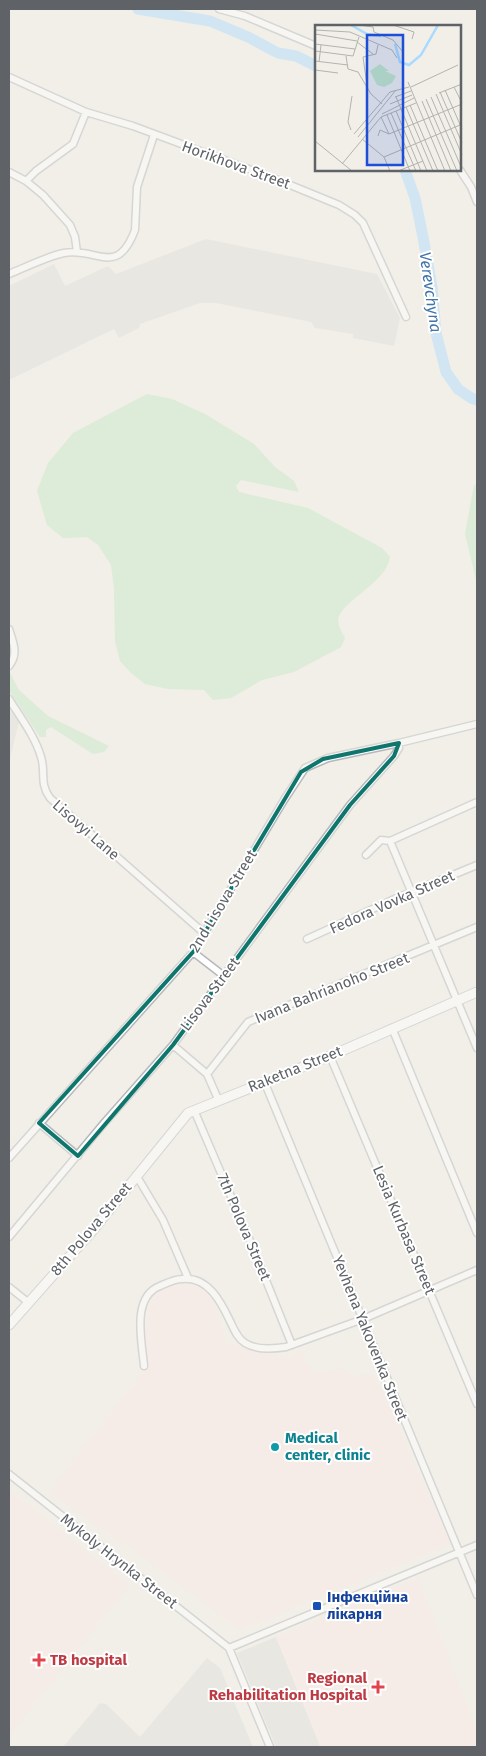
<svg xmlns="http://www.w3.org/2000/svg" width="486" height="1756" font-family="'Fira Sans',sans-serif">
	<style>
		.industrial { fill: #e0deda }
		.medical { fill: #fce8e6 }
		.green { fill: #c5e8c5 }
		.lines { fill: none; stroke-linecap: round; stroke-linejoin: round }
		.river { stroke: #aadaff; stroke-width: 11 }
		.street-casing { stroke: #b5b8bc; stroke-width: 9 }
		.secondary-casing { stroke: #b6babf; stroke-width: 11 }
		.street { stroke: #fff; stroke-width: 6 }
		.secondary { stroke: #fff; stroke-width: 9 }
		.marked { fill: none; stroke: #0f766e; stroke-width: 4; stroke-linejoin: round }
		.culture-dot { fill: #0f9aa8; stroke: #fff; stroke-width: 2 }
		.transit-dot { fill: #1a4fb4; stroke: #fff; stroke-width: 2 }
		.health-dot { fill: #e0444e; stroke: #fff; stroke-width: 2 }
		.labels { text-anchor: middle; stroke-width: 4; stroke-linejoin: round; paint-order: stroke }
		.street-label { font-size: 15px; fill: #5f6368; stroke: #fff }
		.culture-label { font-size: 15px; font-weight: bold; fill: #0d838f; stroke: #fff; text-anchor: start }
		.transit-label { font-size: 15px; font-weight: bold; fill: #164399; stroke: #fff; text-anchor: start }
		.health-label { font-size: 15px; font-weight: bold; fill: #be3a42; stroke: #fff; text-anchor: start }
		.water-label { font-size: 16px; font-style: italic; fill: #4174aa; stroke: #fff }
		.inset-river { fill: none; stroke: #aadaff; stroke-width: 2.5 }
		.inset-road { fill: none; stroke: #b3b3b1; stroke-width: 1 }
		.view { fill: #1d4ed8; fill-opacity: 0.15; stroke: #1d4ed8; stroke-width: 2.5 }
		.inset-edge { fill: none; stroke: #5f6368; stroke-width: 2.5 }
	</style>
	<rect width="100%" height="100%" fill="#f1efe8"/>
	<path class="industrial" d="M 206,239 L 377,274 L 400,318 L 394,346 L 353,338 L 353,334 L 315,328 L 311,322 L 216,303 L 200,303 L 140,324 L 139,328 L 119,338 L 114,329 L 9,380 L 9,286 L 54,264 L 65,286 L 108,266 L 116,274 Z
		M 9,707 L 19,721 L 9,763 Z
		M 276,1637 L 320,1746 L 316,1747 L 276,1747 L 237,1653 Z
		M 207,1658 L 220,1668 L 253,1747 L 63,1747 L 100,1703 L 106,1704 L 140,1737 Z"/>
	<path class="medical" d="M 185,1281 L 205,1290 L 215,1304 L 226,1343 L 288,1357 L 301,1351 L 313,1373 L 343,1368 L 353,1376 L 374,1374 L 451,1544 L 240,1630 L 132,1549 L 49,1493 L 91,1437 L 147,1368 L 145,1331 L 151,1302 L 157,1291 Z
		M 9,1490 L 130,1585 L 9,1736 Z
		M 418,1578 L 477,1731 L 477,1747 L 316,1747 L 320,1745 L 276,1637 Z"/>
	<path class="green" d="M 147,394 L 172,399 L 205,414 L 254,444 L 275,467 L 294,481 L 299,492 L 241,480 L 236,486 L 239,492 L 308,508 L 382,548 L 390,557 C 386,584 340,601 338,620 C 338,627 342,632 345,638 L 341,647 L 294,672 L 262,680 L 231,698 L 213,700 L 204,690 L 168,689 L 145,684 L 130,672 L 120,661 L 115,641 L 114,588 L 111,565 L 98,545 L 87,537 L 63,538 L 47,525 L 37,491 L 48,463 L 73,433 Z
		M 477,484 L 477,584 L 465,534 L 474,485 Z
		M 9,671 L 19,690 L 48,716 L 109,746 L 104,752 L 93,754 L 51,727 L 46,730 L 46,737 L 40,737 L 9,691 Z"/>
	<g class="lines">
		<path class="river" d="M 138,9 L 210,21 L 248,37 L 278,53 L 296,56 L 316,66
			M 405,170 L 415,198 L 423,237 L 432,287 L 436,333 L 446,372 L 458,389 L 471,398 L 477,400"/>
		<g class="street-casing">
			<path id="street" d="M 219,9 L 245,16 L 316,46
				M 9,77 L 86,112 L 133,126 L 278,180 L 339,205 L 355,215 L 363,223 L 406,317
				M 460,170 L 471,187 L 477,202
				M 9,172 L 26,181 L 43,195 L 70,225 L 75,237 L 77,252
				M 26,181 L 36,171 L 73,144 L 86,112
				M 9,274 C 24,268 48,256 64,253 C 97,247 117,278 135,230 L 137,187 L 154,135
				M 9,629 C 13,642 19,654 9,666
				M 9,699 C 20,717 35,736 41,757 C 46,772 39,783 50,798 L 205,934
				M 390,841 L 477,1048
				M 366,855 L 381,840 L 390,841 L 477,802
				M 307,939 L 390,901 L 477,865
				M 193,952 L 224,976
				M 392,1028 L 477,1233
				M 173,1045 L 207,1074 L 218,1099
				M 330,1056 L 477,1404
				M 207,1074 L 248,1022 L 477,927
				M 264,1081 L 477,1595
				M 194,1110 L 253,1248 L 292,1345
				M 39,1123 L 78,1156
				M 9,1158 L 193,952 L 284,800 L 305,768 L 328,758 L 399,743 L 477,724
				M 136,1175 L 163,1220 L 188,1278
				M 9,1237 L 105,1122 L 173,1045 L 350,805 L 394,756 L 399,748 L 399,743
				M 9,1287 L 29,1303
				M 144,1366 C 142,1342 131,1297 160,1286 C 167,1283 175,1279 182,1279 C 208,1276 221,1302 230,1321 C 234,1329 237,1338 245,1343 C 256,1350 273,1349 286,1347 L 363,1319 L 477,1270
				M 9,1474 L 229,1648 L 270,1747
				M 229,1648 L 477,1545"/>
		</g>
		<g class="secondary-casing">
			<path id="secondary" d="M 9,1325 L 93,1230 L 188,1113 L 330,1056 L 477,992"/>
		</g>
		<use href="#street" class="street"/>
		<use href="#secondary" class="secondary"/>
	</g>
	<path d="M0 0H486V1756H0ZM 399,743 L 394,756 L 350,805 L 173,1045 L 78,1156 L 39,1123 L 193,952 L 301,772 L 323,759 Z" fill="#f1efe8" fill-opacity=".55" fill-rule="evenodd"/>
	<path class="marked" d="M 399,743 L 394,756 L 350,805 L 173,1045 L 78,1156 L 39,1123 L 193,952 L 301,772 L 323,759 Z"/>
	<circle class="culture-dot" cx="275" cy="1447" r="5"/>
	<rect class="transit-dot" x="312" y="1601" width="10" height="10" rx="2.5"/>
	<g class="health-dot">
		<path d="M36.5 1652.5h5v5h5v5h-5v5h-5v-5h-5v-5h5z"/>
		<path d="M375.5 1679.5h5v5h5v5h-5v5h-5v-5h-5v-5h5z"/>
	</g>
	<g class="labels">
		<g class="street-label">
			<text transform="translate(236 165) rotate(20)" y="5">Horikhova Street</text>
			<text transform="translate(86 830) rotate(41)" y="5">Lisovyi Lane</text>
			<text transform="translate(223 901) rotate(-59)" y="5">2nd Lisova Street</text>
			<text transform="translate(392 902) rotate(-24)" y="5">Fedora Vovka Street</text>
			<text transform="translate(332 988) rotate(-22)" y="5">Ivana Bahrianoho Street</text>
			<text transform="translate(210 994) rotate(-53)" y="5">Lisova Street</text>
			<text transform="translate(295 1069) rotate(-22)" y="5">Raketna Street</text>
			<text transform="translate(244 1227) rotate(67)" y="5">7th Polova Street</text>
			<text transform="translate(91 1229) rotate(-50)" y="5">8th Polova Street</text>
			<text transform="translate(404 1230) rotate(67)" y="5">Lesia Kurbasa Street</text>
			<text transform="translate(370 1338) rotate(68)" y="5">Yevhena Yakovenka Street</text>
			<text transform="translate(119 1561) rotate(38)" y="5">Mykoly Hrynka Street</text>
		</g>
		<g class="culture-label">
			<text x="285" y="1443">Medical<tspan x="285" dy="17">center, clinic</tspan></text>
		</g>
		<g class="transit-label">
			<text x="327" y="1602">Інфекційна<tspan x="327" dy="17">лікарня</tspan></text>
		</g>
		<g class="health-label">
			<text x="50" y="1665">TB hospital</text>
			<text x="367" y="1683" text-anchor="end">Regional<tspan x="367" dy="17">Rehabilitation Hospital</tspan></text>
		</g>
		<g class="water-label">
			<text transform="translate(431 292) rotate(82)" y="6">Verevchyna</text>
		</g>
	</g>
	<g transform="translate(315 25)">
		<rect width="146" height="146" fill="#f1efe8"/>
		<path d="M 65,39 L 74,46 L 70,46 L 81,51 L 77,58 L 69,62 L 62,60 L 55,46 Z" fill="#c5e8c5"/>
		<path class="inset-river" d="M 36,0 L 52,9 L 66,11M 80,19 L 85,37 L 94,40 L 106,30 L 123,0"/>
		<path class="inset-road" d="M 44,0 L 58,2 L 59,7 L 78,15 L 88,27M 78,0 L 99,7 L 97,14M 0,5 L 35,7 L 77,25 L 82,33M 0,9 L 42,16M 42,17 L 58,29M 0,19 L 40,24M 0,26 L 38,31 L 44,12M 31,31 L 33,44 L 43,47 L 56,69 L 67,79M 48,32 L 52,60M 48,32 L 61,29 L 63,20M 0,36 L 33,40M 4,37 L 6,20M 0,45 L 23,48M 93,57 L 130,146M 96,62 L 143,40M 139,62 L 147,78M 130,65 L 147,104M 125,67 L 147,118M 124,68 L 147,59M 121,69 L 147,130M 80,72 L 96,66M 81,72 L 112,146M 116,72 L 147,144M 111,74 L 142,146M 107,76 L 136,146M 75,79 L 97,70M 95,80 L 123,146M 91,82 L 118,146M 81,86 L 106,146M 76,88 L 101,146M 67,89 L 99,73M 72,90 L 95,146M 66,92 L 74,109M 36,105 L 33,97 L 37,71M 39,109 L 75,67 L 94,62M 74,109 L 147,79M 63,111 L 65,105 L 74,109M 43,112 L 81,65M 47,114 L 69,132 L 75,146M 0,116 L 37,146M 69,132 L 145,100M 27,139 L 66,92 L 101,78M 83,146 L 108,136"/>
		<path class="view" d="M 52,10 L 88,10 L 88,140 L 52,140 Z"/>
		<rect width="146" height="146" class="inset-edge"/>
	</g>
	<rect width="486" height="1756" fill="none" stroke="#5f6368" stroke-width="20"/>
</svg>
